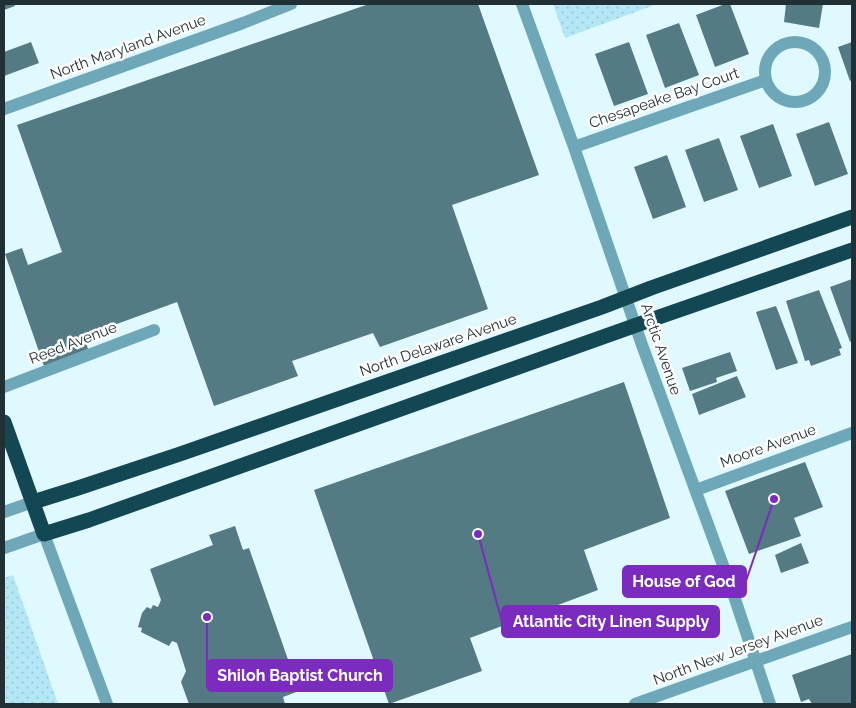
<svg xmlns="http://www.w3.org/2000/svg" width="856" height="708" font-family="Raleway,sans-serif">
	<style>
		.grass { fill: url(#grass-dots) }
		.building { fill: #547a84 }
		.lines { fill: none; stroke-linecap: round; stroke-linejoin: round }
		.minor { stroke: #6ea8b8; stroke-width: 12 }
		.highway { stroke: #134754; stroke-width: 15 }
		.labels { text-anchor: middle; stroke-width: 5; stroke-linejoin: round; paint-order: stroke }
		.street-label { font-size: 15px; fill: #203035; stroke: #fff }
		.leader { fill: none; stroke: #7b2cbf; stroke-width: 2 }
		.callout-dot { fill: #7b2cbf; stroke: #fff; stroke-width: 2 }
		.callout { fill: #7b2cbf; stroke: #7b2cbf; stroke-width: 2 }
		.callout-label { font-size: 16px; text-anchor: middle; font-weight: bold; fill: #fff }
	</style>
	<defs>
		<pattern id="grass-dots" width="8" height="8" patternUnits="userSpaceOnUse" patternTransform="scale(1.25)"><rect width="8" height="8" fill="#b4e7f5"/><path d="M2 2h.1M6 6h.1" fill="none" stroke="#9ac6d3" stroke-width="1.8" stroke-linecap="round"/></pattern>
	</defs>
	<rect width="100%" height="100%" fill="#e0f8ff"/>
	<path class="grass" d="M 553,4 L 657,4 L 565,38 Z
		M 13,575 L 58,704 L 4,704 L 4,578 Z"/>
	<path class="building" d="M 4,4 L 14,4 L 15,6 L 4,10 Z
		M 369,4 L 478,4 L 539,175 L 452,205 L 488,309 L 380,347 L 373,333 L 292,361 L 298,376 L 214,406 L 177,302 L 84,336 L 88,349 L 44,366 L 5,254 L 22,248 L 28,265 L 62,252 L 17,125 Z
		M 725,4 L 730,4 L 749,54 L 715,67 L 696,15 Z
		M 786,4 L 823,4 L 819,28 L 784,22 Z
		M 679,23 L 699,75 L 665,88 L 646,35 Z
		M 31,42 L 39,63 L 4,76 L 4,52 Z
		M 629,42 L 648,94 L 614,106 L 595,54 Z
		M 852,42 L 852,80 L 850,81 L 838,47 Z
		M 829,122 L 848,174 L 815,186 L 796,134 Z
		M 773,124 L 792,176 L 759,188 L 740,136 Z
		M 719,138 L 738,190 L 704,202 L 685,150 Z
		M 667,155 L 686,207 L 653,219 L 634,167 Z
		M 852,279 L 852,341 L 850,342 L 830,287 Z
		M 819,290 L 842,348 L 839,349 L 841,355 L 811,366 L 809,360 L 805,361 L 786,301 Z
		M 776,306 L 798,363 L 776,370 L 756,312 Z
		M 730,352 L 737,371 L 716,378 L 717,382 L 690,391 L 682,368 Z
		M 737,376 L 746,397 L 699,415 L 692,394 Z
		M 624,382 L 670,518 L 584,550 L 598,590 L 470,638 L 482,671 L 389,704 L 314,490 Z
		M 805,462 L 823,507 L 794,518 L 801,536 L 749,554 L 725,491 Z
		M 235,526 L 243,550 L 249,548 L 299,691 L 283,697 L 285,704 L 189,704 L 181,682 L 186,671 L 177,643 L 172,641 L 169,646 L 141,632 L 142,628 L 138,627 L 142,613 L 147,607 L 151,609 L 153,605 L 158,607 L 161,600 L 150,569 L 213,545 L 209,535 Z
		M 801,543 L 809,563 L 781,573 L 775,555 Z
		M 852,654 L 852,684 L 851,684 L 852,687 L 852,704 L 812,704 L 809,699 L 801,702 L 792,675 Z"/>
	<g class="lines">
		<path class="minor" d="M 522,4 L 574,147 L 642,345 L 731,587 L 770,704
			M765 72a30 30 0 1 1 60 0a30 30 0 1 1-60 0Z
			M 4,109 L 243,23 L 291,4
			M 574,147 L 766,80
			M 4,387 L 154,330
			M 696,490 L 852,433
			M 4,512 L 33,502
			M 4,548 L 44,534 L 107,704
			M 635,704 L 852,627"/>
		<path class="highway" d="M 4,422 L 44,534 L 89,520 L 659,317 L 852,250
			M 33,502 L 78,488 L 180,454 L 602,307 L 651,288 L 852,217"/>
	</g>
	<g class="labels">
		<g class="street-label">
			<text transform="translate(128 47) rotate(-20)" y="5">North Maryland Avenue</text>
			<text transform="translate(664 98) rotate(-19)" y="5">Chesapeake Bay Court</text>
			<text transform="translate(73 343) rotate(-21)" y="5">Reed Avenue</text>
			<text transform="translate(438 345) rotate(-19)" y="5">North Delaware Avenue</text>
			<text transform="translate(661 349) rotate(71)" y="5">Arctic Avenue</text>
			<text transform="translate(768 446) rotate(-20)" y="5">Moore Avenue</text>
			<text transform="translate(738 650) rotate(-20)" y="5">North New Jersey Avenue</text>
		</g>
	</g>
	<path class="leader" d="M774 499L746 581M478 534L502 622M207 617L207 675"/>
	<g class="callout-dot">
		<circle cx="774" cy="499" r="5"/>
		<circle cx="478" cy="534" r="5"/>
		<circle cx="207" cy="617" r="5"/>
	</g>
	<g class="callout">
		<rect x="623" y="566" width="123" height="31" rx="5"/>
		<rect x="502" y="606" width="217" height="31" rx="5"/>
		<rect x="207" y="660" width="185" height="31" rx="5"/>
	</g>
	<g class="callout-label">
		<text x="684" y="587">House of God</text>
		<text x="611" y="627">Atlantic City Linen Supply</text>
		<text x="300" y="681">Shiloh Baptist Church</text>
	</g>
	<rect width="856" height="708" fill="none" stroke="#203035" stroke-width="10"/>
</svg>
